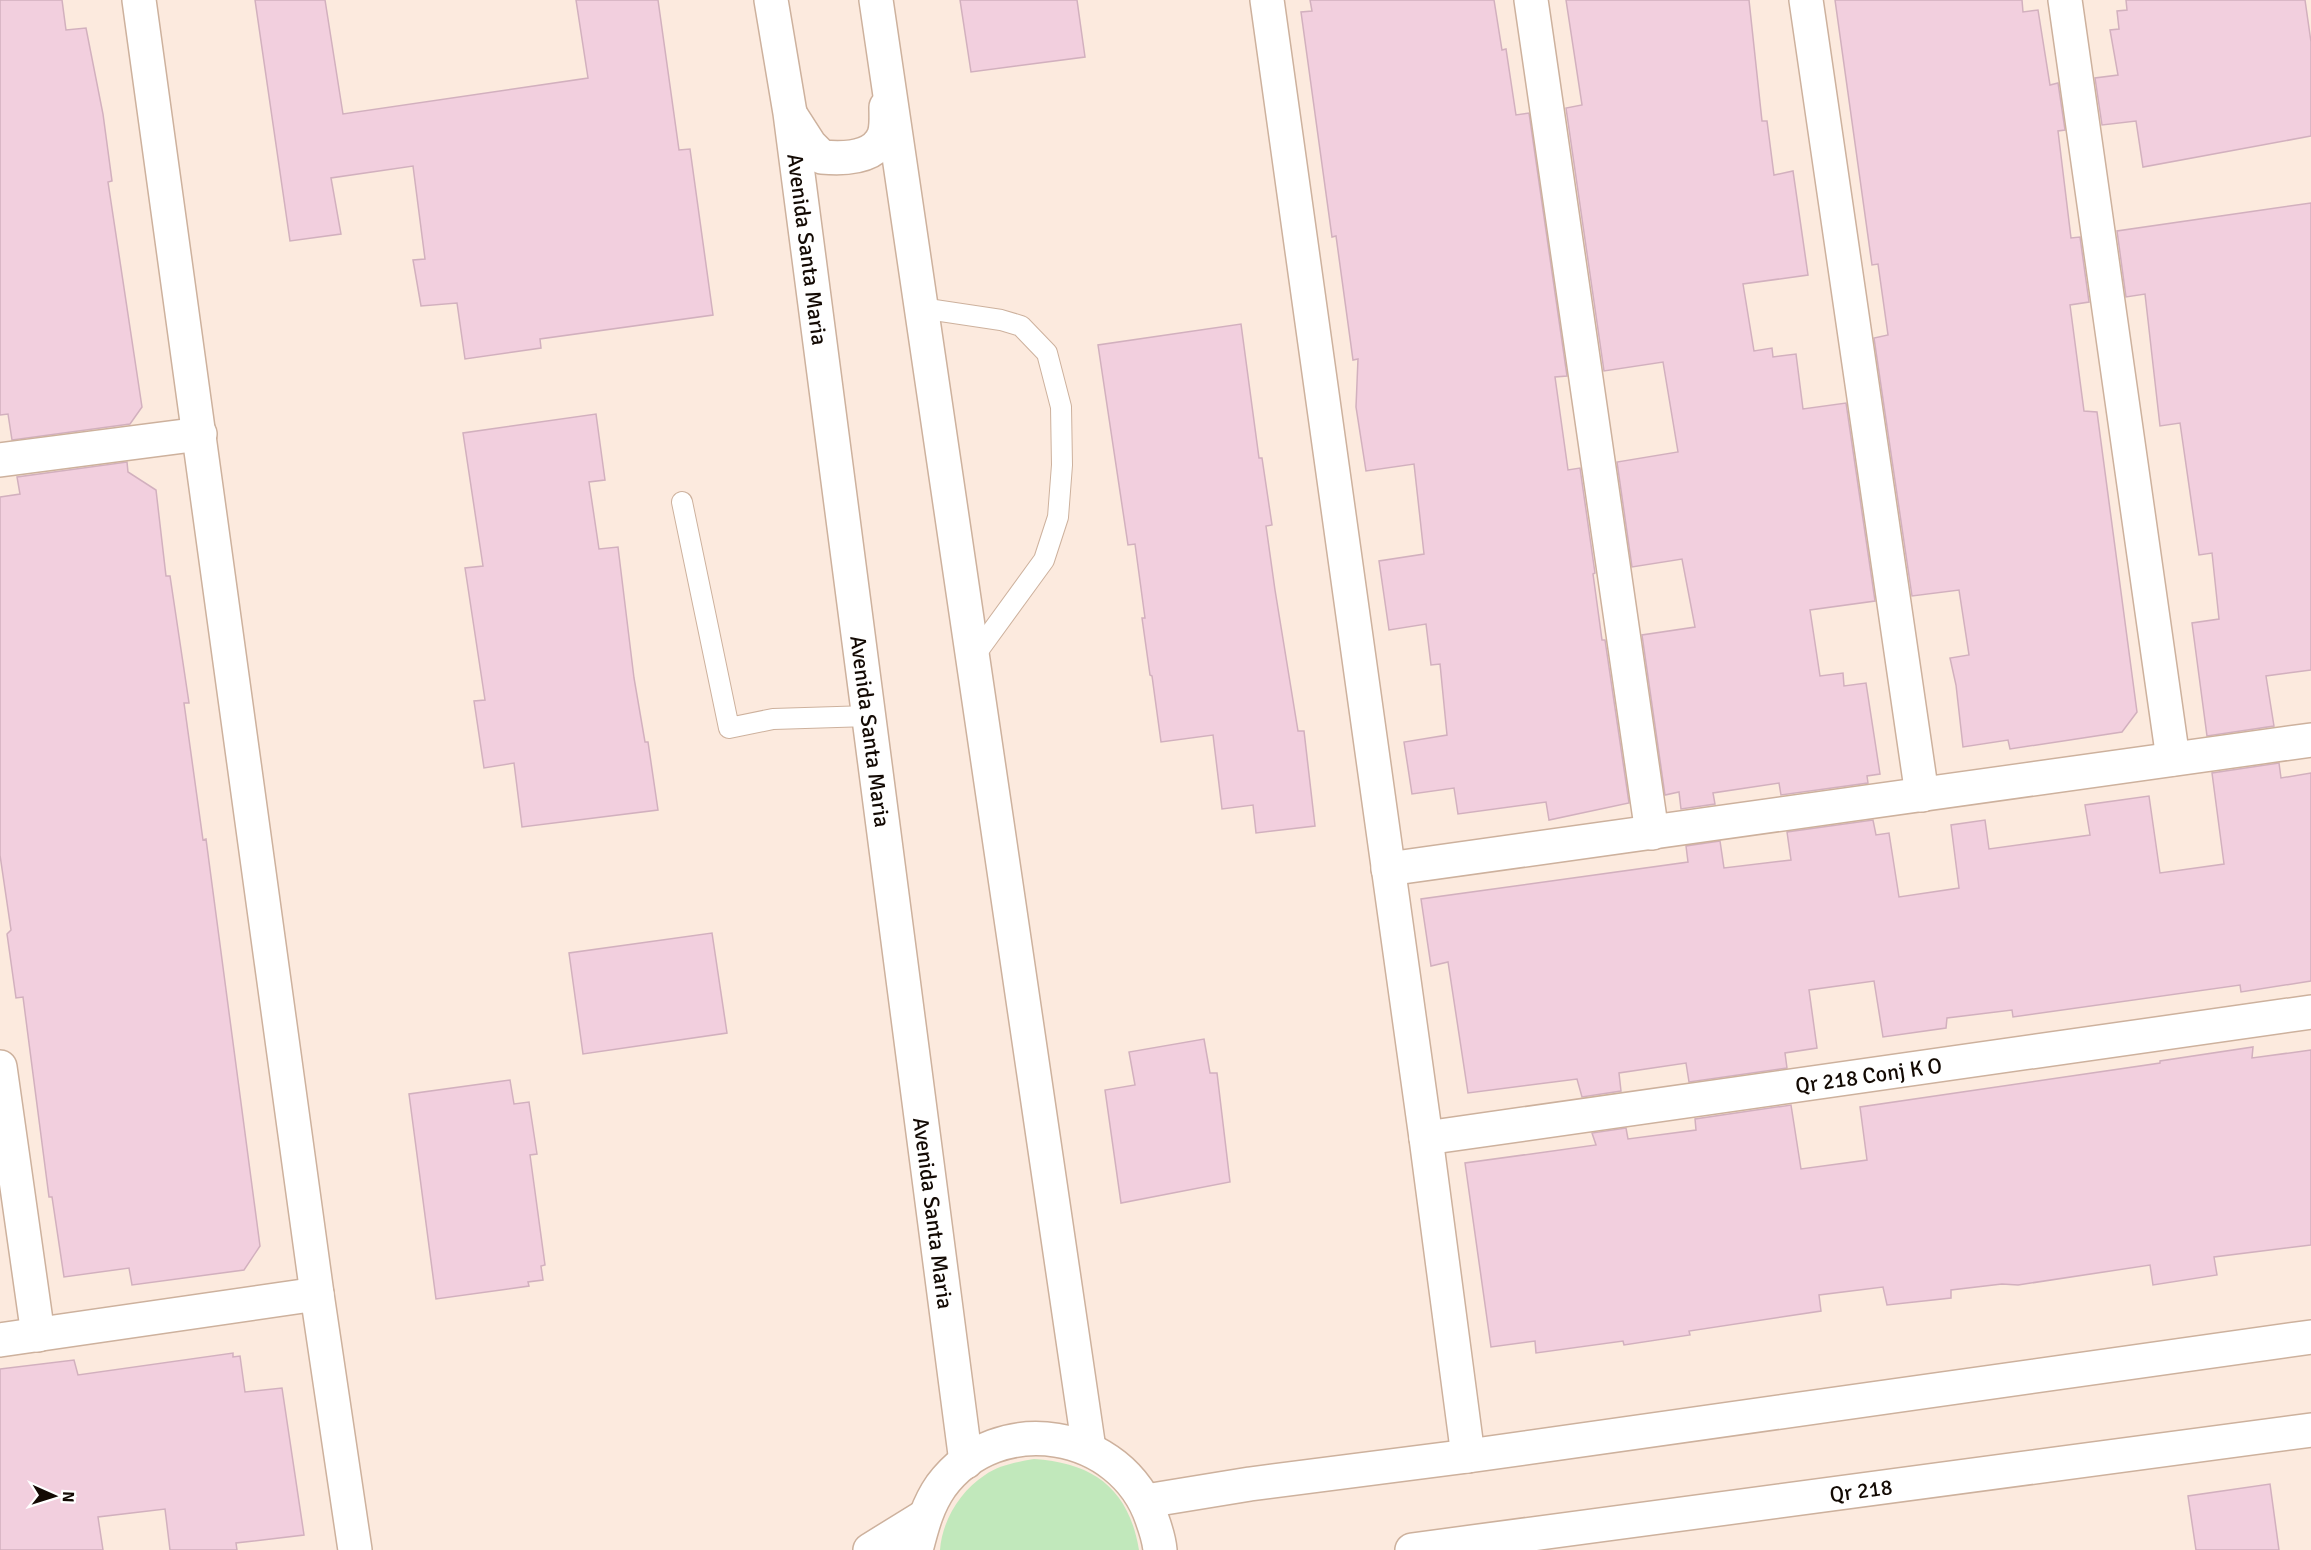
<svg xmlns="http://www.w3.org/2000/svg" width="2311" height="1550" font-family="Signika,sans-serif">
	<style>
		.green { fill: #c1e8bb }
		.building { fill: #f2cfde; stroke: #d2b0be; stroke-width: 1.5 }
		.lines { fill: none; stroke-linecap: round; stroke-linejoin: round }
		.service-casing { stroke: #cdb19d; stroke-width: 22 }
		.minor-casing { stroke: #cdb19d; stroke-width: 36 }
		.tertiary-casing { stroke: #cdb19d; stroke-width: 36 }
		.secondary-casing { stroke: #cdb19d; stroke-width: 36 }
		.service { stroke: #fff; stroke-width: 20 }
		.minor { stroke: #fff; stroke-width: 33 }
		.tertiary { stroke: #fff; stroke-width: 33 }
		.secondary { stroke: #fff; stroke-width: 33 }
		.labels { text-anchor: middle; stroke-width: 5; stroke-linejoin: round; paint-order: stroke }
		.street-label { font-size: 22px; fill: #130a04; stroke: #fff }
	</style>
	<rect width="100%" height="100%" fill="#fceade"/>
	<path class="green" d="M 1034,1459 C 1094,1463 1129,1489 1139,1550 L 940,1550 C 942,1521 960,1491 985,1475 C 999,1465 1017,1462 1034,1459 Z"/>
	<path class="building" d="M 0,0 L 62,0 L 66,30 L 86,28 L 103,114 L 112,181 L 108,182 L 142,407 L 130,424 L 12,440 L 8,414 L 0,415 Z
		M 255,0 L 325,0 L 343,114 L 588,78 L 576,0 L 658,0 L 679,150 L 690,149 L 713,315 L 540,339 L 541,348 L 465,359 L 457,303 L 421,306 L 413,260 L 425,259 L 413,166 L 331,178 L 341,234 L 290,241 Z
		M 960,0 L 1077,0 L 1085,57 L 971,72 Z
		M 1310,0 L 1494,0 L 1502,50 L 1506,49 L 1516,115 L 1529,113 L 1567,376 L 1555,377 L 1568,470 L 1580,468 L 1595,573 L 1593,574 L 1602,640 L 1605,640 L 1629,803 L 1549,820 L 1546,802 L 1458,814 L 1454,788 L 1412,794 L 1404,742 L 1447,735 L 1440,664 L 1431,665 L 1426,624 L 1389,630 L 1379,561 L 1424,554 L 1414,464 L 1366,471 L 1356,407 L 1358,359 L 1353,360 L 1336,236 L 1332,237 L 1301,12 L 1312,11 Z
		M 1566,0 L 1749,0 L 1762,121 L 1767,121 L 1774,175 L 1793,171 L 1808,275 L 1743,284 L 1754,351 L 1772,348 L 1773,357 L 1796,354 L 1803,409 L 1846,403 L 1875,601 L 1810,610 L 1820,676 L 1843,673 L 1844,686 L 1866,683 L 1880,774 L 1867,776 L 1868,783 L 1781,795 L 1779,783 L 1713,793 L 1715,804 L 1681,809 L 1679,792 L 1665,795 L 1642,635 L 1695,627 L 1682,559 L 1632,567 L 1617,462 L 1678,452 L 1663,362 L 1604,371 L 1566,108 L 1582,105 Z
		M 1835,0 L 2022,0 L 2023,12 L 2038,10 L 2050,85 L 2058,83 L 2065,130 L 2058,131 L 2071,238 L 2080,237 L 2089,302 L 2070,305 L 2084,411 L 2097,412 L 2137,712 L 2122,732 L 2010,749 L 2008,740 L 1963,747 L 1956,685 L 1950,658 L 1969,655 L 1959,590 L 1912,596 L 1874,338 L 1888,335 L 1878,264 L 1872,265 Z
		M 2126,0 L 2305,0 L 2311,42 L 2311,136 L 2143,167 L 2136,121 L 2102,125 L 2095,78 L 2118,75 L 2110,30 L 2119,29 L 2117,11 L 2127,10 Z
		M 2311,203 L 2311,670 L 2266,676 L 2274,726 L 2207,736 L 2192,623 L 2219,619 L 2212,553 L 2199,555 L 2180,423 L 2160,426 L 2145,294 L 2126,297 L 2117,231 Z
		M 1241,324 L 1259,458 L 1262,458 L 1272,525 L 1266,526 L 1275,590 L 1298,731 L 1304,731 L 1315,826 L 1256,833 L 1253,805 L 1222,809 L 1213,735 L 1161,742 L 1152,676 L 1150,675 L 1142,618 L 1145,618 L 1135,544 L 1128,545 L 1098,345 Z
		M 596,414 L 605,480 L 589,482 L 599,549 L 618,547 L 634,678 L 645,742 L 648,742 L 658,810 L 522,827 L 514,763 L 484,768 L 474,701 L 485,700 L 465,568 L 483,566 L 463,433 Z
		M 127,462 L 128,472 L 156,490 L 166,576 L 170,576 L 189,703 L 184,703 L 203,840 L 206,839 L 260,1246 L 244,1270 L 132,1285 L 129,1268 L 64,1277 L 52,1197 L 49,1197 L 23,997 L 16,998 L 7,934 L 11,930 L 0,855 L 0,497 L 20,494 L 17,477 Z
		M 2279,763 L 2281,778 L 2311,773 L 2311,981 L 2241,992 L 2240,985 L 2013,1017 L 2012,1010 L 1947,1018 L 1946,1028 L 1883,1037 L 1874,981 L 1809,990 L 1817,1048 L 1785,1053 L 1787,1068 L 1689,1082 L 1686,1063 L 1619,1073 L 1621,1091 L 1582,1097 L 1577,1079 L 1468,1093 L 1448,962 L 1431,966 L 1421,899 L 1688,862 L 1686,846 L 1720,841 L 1724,868 L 1791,860 L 1787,832 L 1873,820 L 1876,835 L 1889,833 L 1899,897 L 1959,888 L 1951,825 L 1985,820 L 1989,849 L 2090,835 L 2085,805 L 2149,796 L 2160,873 L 2224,864 L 2212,773 Z
		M 712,933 L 727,1033 L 583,1054 L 569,953 Z
		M 1204,1039 L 1210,1073 L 1217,1073 L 1230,1182 L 1121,1203 L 1105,1090 L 1135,1085 L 1129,1052 Z
		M 2253,1047 L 2252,1058 L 2311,1050 L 2311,1245 L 2214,1257 L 2217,1275 L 2153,1285 L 2150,1265 L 2018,1285 L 2002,1284 L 1951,1290 L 1951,1298 L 1887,1305 L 1883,1287 L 1819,1295 L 1821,1311 L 1689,1331 L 1690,1335 L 1624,1345 L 1623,1341 L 1536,1353 L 1535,1341 L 1491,1347 L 1465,1163 L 1596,1145 L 1592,1133 L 1626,1128 L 1628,1139 L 1696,1130 L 1695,1119 L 1791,1105 L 1801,1169 L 1867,1160 L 1860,1107 L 2160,1063 L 2160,1061 Z
		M 510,1080 L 514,1104 L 529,1102 L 537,1154 L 530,1155 L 545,1265 L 541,1266 L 543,1280 L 528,1282 L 529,1286 L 436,1299 L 409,1094 Z
		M 233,1353 L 233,1357 L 240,1356 L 245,1392 L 282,1388 L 304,1535 L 236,1543 L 237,1550 L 170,1550 L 165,1509 L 98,1517 L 103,1550 L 0,1550 L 0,1369 L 74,1360 L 78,1375 Z
		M 2270,1484 L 2279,1550 L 2196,1550 L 2188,1496 Z"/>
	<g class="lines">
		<g class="service-casing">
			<path id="service" d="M 921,308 L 1001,320 L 1021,326 L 1047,353 L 1061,407 L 1062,465 L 1058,517 L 1044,560 L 972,659
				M 682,502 L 729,728 L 773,719 L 869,716"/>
		</g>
		<g class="minor-casing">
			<g id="minor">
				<path d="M 1267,0 L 1426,1138 L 1468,1456"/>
				<path d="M 1531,0 L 1652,833"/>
				<path d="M 1806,0 L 1922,795"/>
				<path d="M 2065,0 L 2173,759"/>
				<path d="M 0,460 L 200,434"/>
				<path d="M 1388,869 L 2311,740"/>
				<path d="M 0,1067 L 38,1335"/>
				<path id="s1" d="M 1426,1138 L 2311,1012"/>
				<path d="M 0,1340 L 317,1294"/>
			</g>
		</g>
		<g class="tertiary-casing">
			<path id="tertiary" d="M 139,0 L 317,1294 L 355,1550
				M 870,1550 L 925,1516"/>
		</g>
		<g class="secondary-casing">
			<g id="secondary">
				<path id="s2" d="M 771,0 L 790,113 L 966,1462"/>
				<path d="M 876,0 L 1089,1449"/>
				<path d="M 792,117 L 810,145 L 822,157 C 844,159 875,159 884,135 C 887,127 886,116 886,107"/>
				<path d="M 1146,1501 L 1250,1484 L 1468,1456 L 2311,1337"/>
				<path d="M 916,1550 C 922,1527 927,1506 941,1486 C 998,1409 1122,1430 1152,1519 C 1156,1530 1159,1539 1160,1550"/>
				<path id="s3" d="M 1412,1550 L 2311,1430"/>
			</g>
		</g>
		<use href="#service" class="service"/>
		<use href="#minor" class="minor"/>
		<use href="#tertiary" class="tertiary"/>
		<use href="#secondary" class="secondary"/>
	</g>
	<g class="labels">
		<g class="street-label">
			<text dy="8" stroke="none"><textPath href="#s2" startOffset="252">Avenida Santa Maria</textPath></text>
			<text dy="8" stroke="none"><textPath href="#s2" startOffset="738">Avenida Santa Maria</textPath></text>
			<text dy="8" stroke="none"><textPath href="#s1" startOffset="447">Qr 218 Conj K O</textPath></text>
			<text dy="8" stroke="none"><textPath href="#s2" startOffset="1224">Avenida Santa Maria</textPath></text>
			<text dy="8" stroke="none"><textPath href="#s3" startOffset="453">Qr 218</textPath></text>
		</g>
	</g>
	<g transform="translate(54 1496) rotate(93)" stroke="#ffffff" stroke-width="4.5" paint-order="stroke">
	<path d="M0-4.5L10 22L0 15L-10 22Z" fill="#130a04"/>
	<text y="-9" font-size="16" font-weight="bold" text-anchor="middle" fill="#130a04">N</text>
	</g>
</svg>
